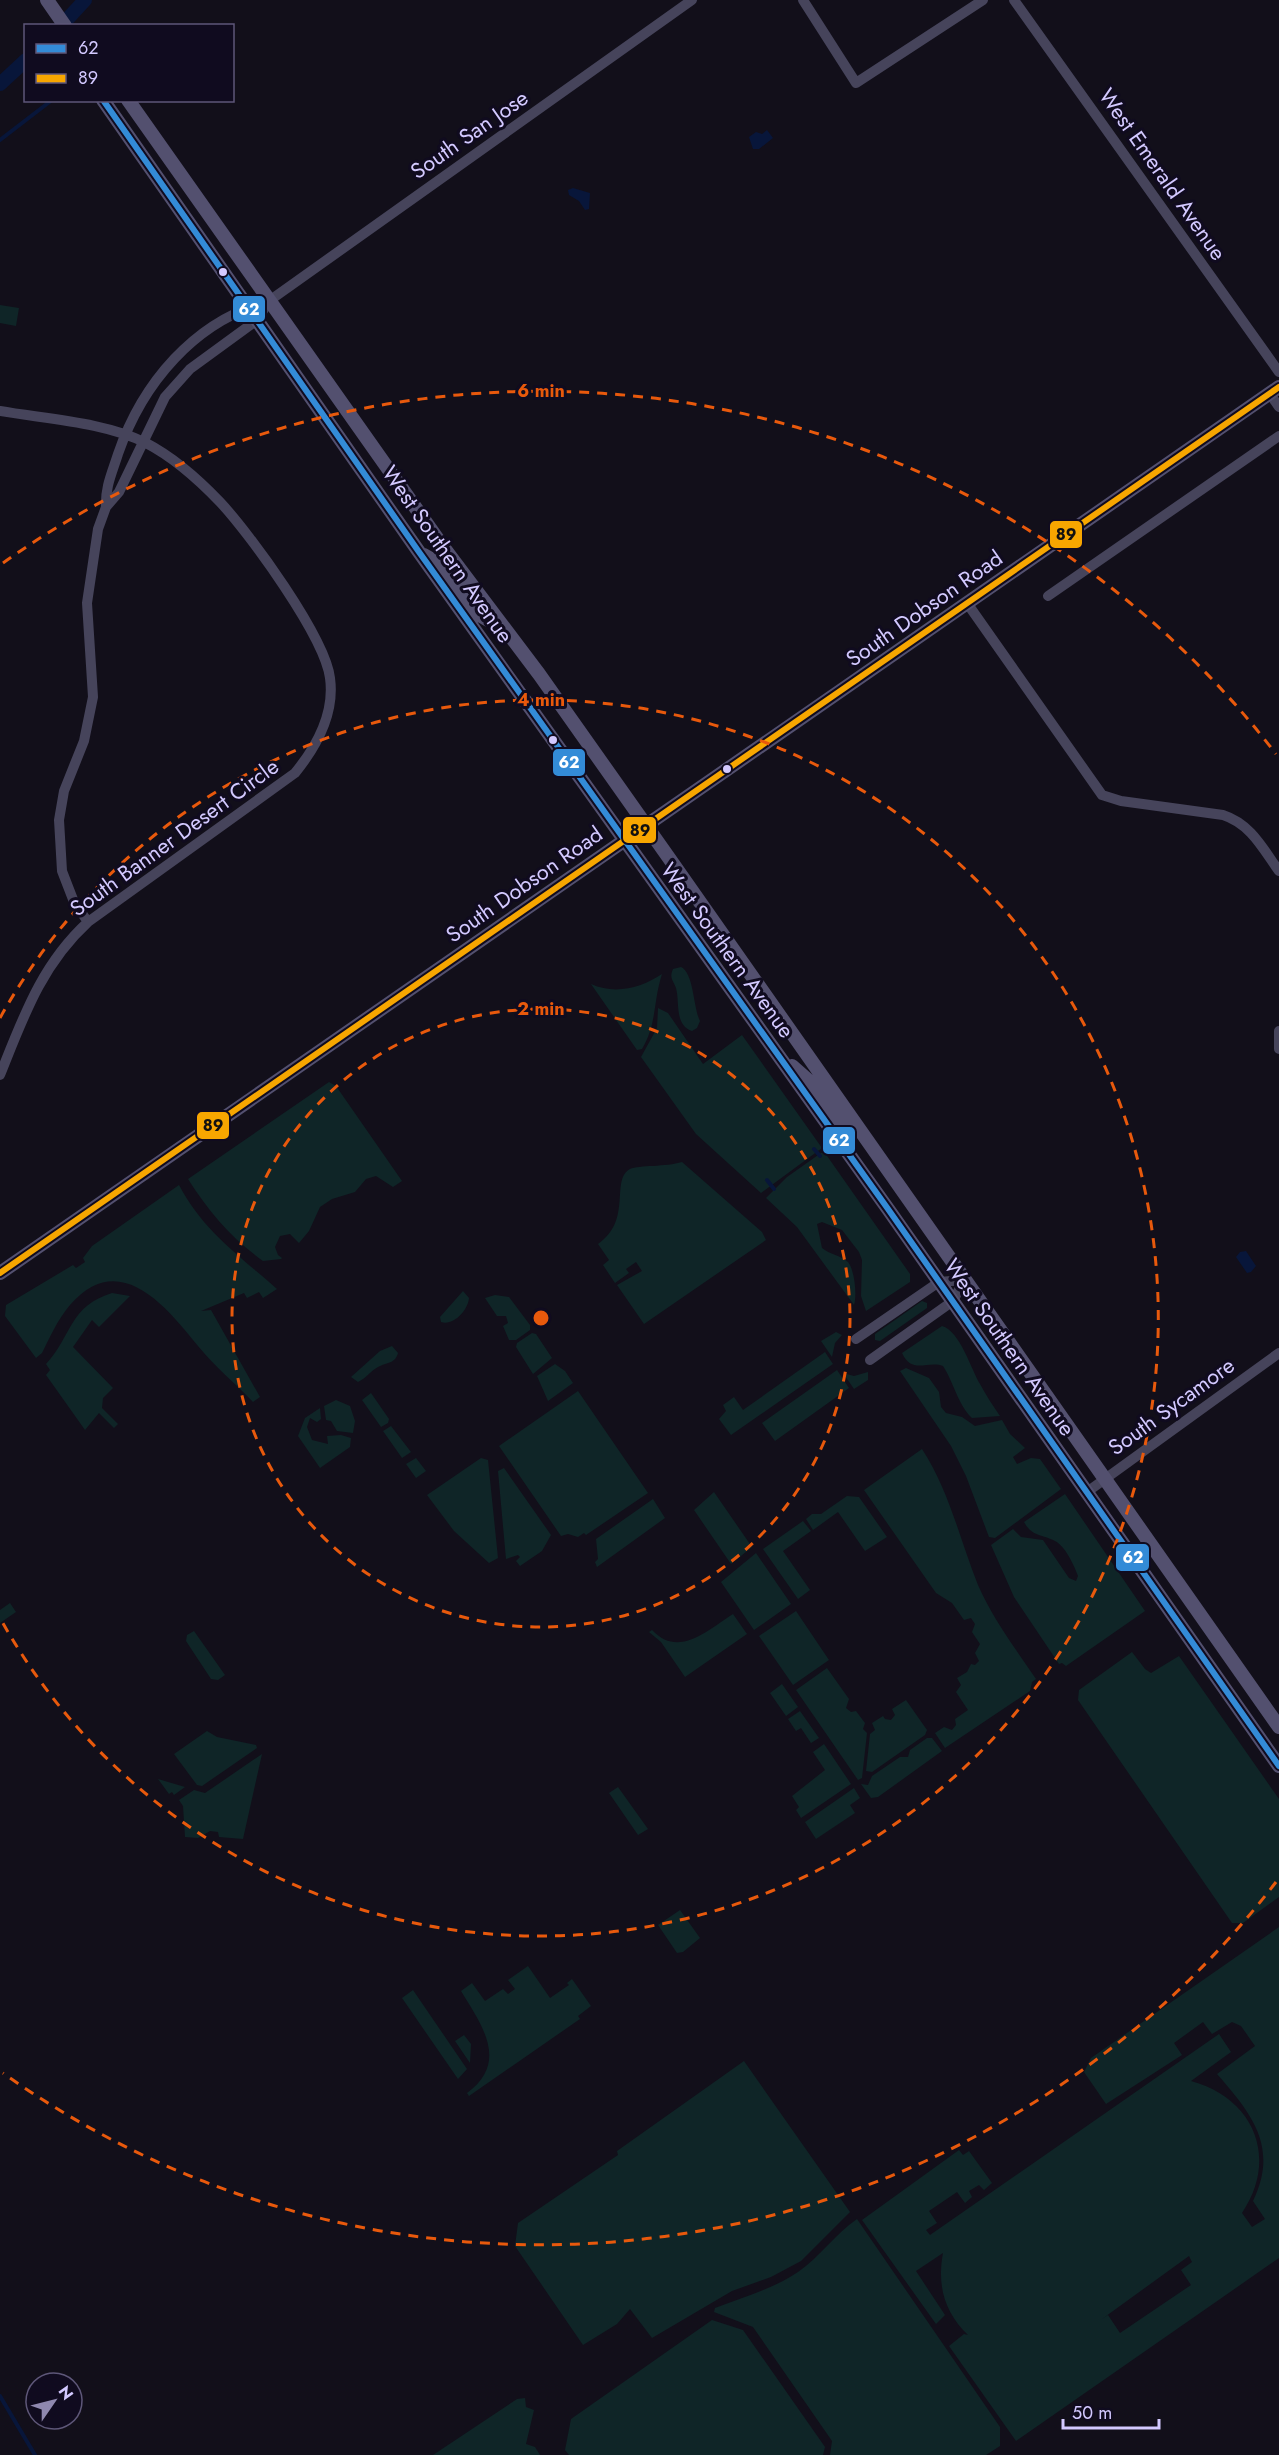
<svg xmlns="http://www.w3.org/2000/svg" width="1279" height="2455" font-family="Jost,sans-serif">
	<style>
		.green { fill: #0f2527; fill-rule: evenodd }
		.water { fill: #08163a }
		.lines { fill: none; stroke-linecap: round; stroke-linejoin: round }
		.stream { stroke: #08163a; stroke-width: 4 }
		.canal { stroke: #08163a; stroke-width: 14 }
		.street { stroke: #46445b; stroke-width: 10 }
		.secondary { stroke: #53506f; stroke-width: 14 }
		.bus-1-casing { stroke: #100b1f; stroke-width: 10 }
		.bus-2-casing { stroke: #100b1f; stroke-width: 10 }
		.bus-1 { stroke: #338bd7; stroke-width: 6 }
		.bus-2 { stroke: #f7a600; stroke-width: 6 }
		.ring { fill: none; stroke: #e8590c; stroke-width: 3; stroke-dasharray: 10 8 }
		.bus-dot { fill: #d3c9ff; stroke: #100b1f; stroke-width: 2 }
		.labels { text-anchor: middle; stroke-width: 6; stroke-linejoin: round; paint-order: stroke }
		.street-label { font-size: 22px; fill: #d3c9ff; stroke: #100b1f }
		.centre { fill: #e8590c; stroke: #100b1f; stroke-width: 3 }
		.ring-label { font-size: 18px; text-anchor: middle; font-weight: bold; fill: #e8590c; stroke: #100b1f; stroke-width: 6; stroke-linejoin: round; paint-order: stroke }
		.line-badge { stroke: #100b1f; stroke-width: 2 }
		.badge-label { font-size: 16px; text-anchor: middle; font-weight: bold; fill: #fff }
		.pale-badge-label { font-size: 16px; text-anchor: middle; font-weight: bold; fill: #111 }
	</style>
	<rect width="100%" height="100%" fill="#120f1a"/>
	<path class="green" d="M 0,305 L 19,308 L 16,326 L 0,323 Z
		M 681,967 C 694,973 693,1007 700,1021 L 697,1028 L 692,1031 C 674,1025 680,1002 676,988 C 673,980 669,978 673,969 Z
		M 662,974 C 653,1002 657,1024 642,1049 L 637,1050 L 591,984 C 615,995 641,988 662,974 Z
		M 658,1008 L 668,1013 L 703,1064 L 742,1035 L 822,1148 L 761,1193 L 696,1134 L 641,1057 L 657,1028 Z
		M 329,1082 L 336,1086 L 402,1181 L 393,1187 L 376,1176 L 366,1179 L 355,1192 L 332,1199 L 320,1207 L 309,1231 L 299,1243 L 290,1234 L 280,1236 L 275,1247 L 278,1255 L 282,1258 L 281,1259 L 263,1261 C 231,1238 209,1212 188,1179 Z
		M 821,1153 L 825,1153 L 910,1274 L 910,1282 L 866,1311 L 861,1296 L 862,1260 L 859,1252 L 842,1230 L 822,1222 L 817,1224 L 822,1248 C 829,1254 842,1256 848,1262 C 855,1271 857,1296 854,1305 L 797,1227 L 766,1198 L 787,1177 Z
		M 682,1162 L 762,1232 L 766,1240 L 644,1324 L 617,1285 L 642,1271 L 636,1262 L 626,1269 L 629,1273 L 615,1283 L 603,1265 L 609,1260 L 598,1244 C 633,1220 610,1180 630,1169 C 639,1165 666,1167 682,1162 Z
		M 179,1185 C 203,1231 240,1256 277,1289 L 263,1298 L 259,1292 L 247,1298 L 244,1293 L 201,1311 L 211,1310 L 260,1397 L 253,1402 C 235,1383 214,1366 198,1346 C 166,1306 119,1248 70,1305 C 58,1319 50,1337 42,1353 L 36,1358 L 5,1316 L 6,1305 L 73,1265 L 76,1268 L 85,1262 L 83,1258 L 92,1246 Z
		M 463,1291 L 469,1298 C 468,1310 454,1326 441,1322 L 440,1317 Z
		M 112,1293 L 130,1296 L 99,1327 L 92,1320 L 73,1347 L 113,1388 L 103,1398 L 102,1408 L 118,1424 L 114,1428 L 99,1413 L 85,1430 L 46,1375 L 50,1370 L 46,1364 C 72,1336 69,1306 112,1293 Z
		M 495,1295 L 509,1297 L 530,1325 L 530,1330 L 516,1340 L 509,1340 L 503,1326 L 508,1323 L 506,1316 L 497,1316 L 485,1298 Z
		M 922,1301 L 927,1303 L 927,1308 L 880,1341 L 875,1340 L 875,1334 Z
		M 942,1326 C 960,1331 971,1369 980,1384 C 986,1395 993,1406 1000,1416 L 972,1418 C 958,1405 954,1383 943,1366 C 928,1360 912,1375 902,1353 Z
		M 836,1332 L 842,1335 L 835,1343 L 832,1357 L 821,1341 Z
		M 532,1333 L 536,1334 L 552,1358 L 533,1374 L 516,1347 L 517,1343 Z
		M 392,1346 L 398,1353 C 395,1364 387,1362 378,1367 C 370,1371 367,1378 358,1382 L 351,1377 L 380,1351 Z
		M 825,1352 L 833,1364 L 731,1435 L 719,1419 L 726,1411 L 723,1405 L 734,1397 L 743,1410 Z
		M 555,1364 L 565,1371 L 573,1383 L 548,1401 L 537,1376 Z
		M 906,1368 L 929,1378 L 939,1392 L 941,1407 L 946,1413 L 962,1417 L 975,1426 L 1002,1420 L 1010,1434 L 1025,1448 L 1013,1457 L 1017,1464 L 1031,1458 L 1040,1459 L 1061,1489 L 995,1538 L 989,1537 L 966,1476 L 951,1446 L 900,1371 Z
		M 837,1370 L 849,1388 L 775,1441 L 762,1423 Z
		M 868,1372 L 868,1380 L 854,1389 L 843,1373 L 854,1376 Z
		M 578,1391 L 648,1493 L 586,1535 L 584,1533 L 578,1537 L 568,1534 L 561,1536 L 499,1446 Z
		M 371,1393 L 389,1419 L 388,1423 L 381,1427 L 362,1400 Z
		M 336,1400 L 350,1406 L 355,1421 L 353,1433 L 337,1431 L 331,1421 L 326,1420 L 324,1406 Z
		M 320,1408 L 321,1419 L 317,1422 L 310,1418 L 307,1427 L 312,1440 L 328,1444 L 327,1436 L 341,1435 L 351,1438 L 350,1447 L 320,1468 L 298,1436 L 305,1418 Z
		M 391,1426 L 411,1452 L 402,1458 L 383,1431 Z
		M 922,1449 C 949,1490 960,1540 978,1585 C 993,1619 1015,1648 1036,1679 L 1032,1682 L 1030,1691 L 945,1748 L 935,1733 L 944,1727 L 952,1730 L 956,1725 L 955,1719 L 968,1710 L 956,1692 L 961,1685 L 957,1678 L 967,1672 L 971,1664 L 975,1665 L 979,1661 L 975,1653 L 980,1644 L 972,1632 L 975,1624 L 971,1618 L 964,1620 L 952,1603 L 936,1593 L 864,1490 Z
		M 416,1458 L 426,1471 L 416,1478 L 406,1464 Z
		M 481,1458 L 488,1460 L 498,1558 L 489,1563 L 454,1531 L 427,1495 Z
		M 504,1468 L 551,1535 L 542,1551 L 520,1566 L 516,1561 L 520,1557 L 518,1555 L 506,1559 L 498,1471 Z
		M 714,1492 L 752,1547 L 731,1564 L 694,1510 Z
		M 1065,1494 L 1145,1611 L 1066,1666 L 1062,1663 L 1059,1664 L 1014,1597 L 991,1545 L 1013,1529 L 1021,1537 L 1043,1540 L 1069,1578 L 1076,1581 L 1078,1576 C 1074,1565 1065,1546 1055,1541 C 1042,1534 1032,1537 1024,1522 Z
		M 847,1496 L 859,1497 L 887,1537 L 865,1551 L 838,1512 L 813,1530 L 806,1519 L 812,1514 L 821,1514 Z
		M 653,1499 L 665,1518 L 597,1567 L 595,1562 L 598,1559 L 596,1539 Z
		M 803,1521 L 811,1531 L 783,1551 L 810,1590 L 798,1599 L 763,1549 Z
		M 756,1553 L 791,1604 L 754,1630 L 721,1582 Z
		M 10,1603 L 16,1612 L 0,1623 L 0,1610 Z
		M 796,1611 L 829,1660 L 793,1685 L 759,1636 Z
		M 733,1614 L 747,1634 L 685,1677 L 661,1642 L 649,1632 L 652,1630 C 679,1659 709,1629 733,1614 Z
		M 194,1631 L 225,1675 L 218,1680 L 211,1679 L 186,1641 L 187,1635 Z
		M 1132,1652 L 1145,1669 L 1151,1673 L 1179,1656 L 1279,1799 L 1279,1897 L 1243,1923 L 1232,1923 L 1078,1700 L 1079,1690 Z
		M 827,1668 L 849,1699 L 846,1708 L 851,1712 L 856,1711 L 865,1723 L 863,1729 L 867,1733 L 862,1778 L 858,1780 L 796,1690 Z
		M 782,1684 L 798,1707 L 786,1716 L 770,1693 Z
		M 906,1700 L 927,1730 L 925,1735 L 872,1772 L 866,1771 L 870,1734 L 875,1730 L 872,1723 L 883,1716 L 885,1719 L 891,1720 L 895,1715 L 892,1709 Z
		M 800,1711 L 819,1738 L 811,1743 L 801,1728 L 796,1731 L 788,1719 Z
		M 207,1731 L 217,1737 L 256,1745 L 257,1748 L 202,1786 L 197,1785 L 174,1754 Z
		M 927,1738 L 932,1738 L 942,1751 L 878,1797 L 871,1798 L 861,1784 L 868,1785 L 872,1776 L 900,1757 L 908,1757 L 910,1750 Z
		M 824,1744 L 851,1784 L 801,1818 L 796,1810 L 799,1807 L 792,1796 L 825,1770 L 813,1752 Z
		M 262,1754 L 243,1839 L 219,1837 L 218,1832 L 210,1831 L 198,1838 L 185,1837 L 183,1806 L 179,1800 L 194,1790 L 205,1793 Z
		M 158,1779 L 185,1787 L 174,1795 L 172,1792 L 169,1794 Z
		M 618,1787 L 648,1829 L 638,1835 L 609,1793 Z
		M 854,1788 L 860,1798 L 850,1805 L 855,1813 L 816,1839 L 805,1822 Z
		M 680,1910 L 700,1938 L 683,1952 L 677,1953 L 658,1925 Z
		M 1279,1927 L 1279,2258 L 1016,2441 L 949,2346 L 964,2334 L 968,2335 C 944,2312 937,2285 943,2253 L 916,2271 L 945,2315 L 936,2324 L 862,2220 L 959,2150 L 963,2155 L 969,2151 L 992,2183 L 984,2190 L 979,2185 L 969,2191 L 972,2197 L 965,2203 L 957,2192 L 929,2211 L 937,2223 L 926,2230 L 930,2235 L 1219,2034 L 1231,2052 L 1191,2081 C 1254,2098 1279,2158 1242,2213 L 1252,2227 L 1265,2219 L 1253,2201 C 1279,2147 1252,2114 1217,2074 L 1255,2046 L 1241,2026 L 1232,2022 L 1212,2034 L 1203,2022 L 1174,2043 L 1182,2055 L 1106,2104 L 1084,2072 L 1091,2058 ZM 1189,2256 L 1192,2262 L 1181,2270 L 1191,2285 L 1120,2333 L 1108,2315 L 1102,2319 Z
		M 528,1966 L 550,1998 L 569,1985 L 567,1983 L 572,1979 L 591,2006 L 578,2016 L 580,2019 L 469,2096 L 467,2093 C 510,2062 481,2024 461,1991 L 472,1983 L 485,2001 L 503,1989 L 508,1994 L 515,1989 L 508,1980 Z
		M 413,1990 L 467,2069 L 458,2079 L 402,1998 Z
		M 464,2035 L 471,2044 L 470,2063 L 455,2041 Z
		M 744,2061 L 850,2212 L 801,2261 L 771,2277 L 732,2291 L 652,2338 L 630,2309 L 617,2324 L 583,2345 L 515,2246 L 518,2223 L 618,2155 L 617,2151 Z
		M 857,2219 L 1000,2427 L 1000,2446 L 986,2455 L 830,2455 L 832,2441 L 753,2327 L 714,2312 L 715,2308 C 743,2297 773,2289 798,2272 C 820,2257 835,2234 857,2219 Z
		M 712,2320 L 743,2330 L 825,2447 L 823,2455 L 569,2455 L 565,2450 L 571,2419 Z
		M 525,2398 L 526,2407 L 534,2410 L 526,2444 L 535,2447 L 540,2455 L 433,2455 L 517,2399 Z"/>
	<path class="water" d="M 767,130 L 773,138 L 759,149 L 753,149 L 749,137 L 756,132 L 762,134 Z
		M 573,188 L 590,193 L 589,209 L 585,210 L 579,201 L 569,195 L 568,190 Z
		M 1246,1251 L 1256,1266 L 1251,1272 L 1247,1273 L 1236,1257 L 1240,1252 Z"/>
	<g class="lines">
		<path class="stream" d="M 0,140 L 52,100
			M 814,1149 L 820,1156
			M 767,1180 L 774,1189
			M 0,2396 L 35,2455"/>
		<path class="canal" d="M 61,26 L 85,0
			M 0,84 L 26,60"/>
		<path class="street" d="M 803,0 L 856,83 L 983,0
			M 1014,0 L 1279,372
			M 1270,394 L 1279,407
			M 0,411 C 45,419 105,422 146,443 C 173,457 199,480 220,502 C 250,534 325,637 330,678 C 335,714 317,746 295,773 L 88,922 C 41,965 23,1018 0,1075
			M 106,507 C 105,487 112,473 118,454 C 142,384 194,321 269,301 L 692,0
			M 1048,596 L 1279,436
			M 967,603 L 1102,795 L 1121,801 L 1223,815 C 1251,824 1263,849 1279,871
			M 88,922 L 74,902 L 62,871 L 59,820 L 64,791 L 84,741 L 93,697 L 87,603 L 98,529 L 106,507 L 119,492 L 165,397 L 190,369 L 257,320 L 269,301
			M 1279,1031 L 1279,1049
			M 856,1339 L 939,1282 L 964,1280
			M 870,1360 L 953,1301 L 964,1280
			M 1087,1492 L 1279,1353"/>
		<path class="secondary" d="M 47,0 L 65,26
			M 103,100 L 419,552 L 888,1209 L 1279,1766
			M 128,100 L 444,548 L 539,674 L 669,858 L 1279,1727
			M 424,555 L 440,564 L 481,616 L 488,620 L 496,619
			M 792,1066 L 809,1081 L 842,1124 L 852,1130 L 859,1129
			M 0,1273 L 1279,387"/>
		<g class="bus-1-casing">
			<path id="bus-1" d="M 103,100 L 419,552 L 888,1209 L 1279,1766"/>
		</g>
		<g class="bus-2-casing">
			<path id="bus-2" d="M 0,1273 L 1279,387"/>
		</g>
		<use href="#bus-1" class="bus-1"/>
		<use href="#bus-2" class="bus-2"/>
	</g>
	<g class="ring">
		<circle cx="541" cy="1318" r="309"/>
		<path d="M0 1018A618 618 0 1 1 0 1618"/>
		<path d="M1276 1882A927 927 0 0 1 3 2073M3 563A927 927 0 0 1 1276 754"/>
	</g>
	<g class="bus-dot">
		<circle cx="223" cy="272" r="5"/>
		<circle cx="553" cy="740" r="5"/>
		<circle cx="727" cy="769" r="5"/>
	</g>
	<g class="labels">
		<g class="street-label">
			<text transform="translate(469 134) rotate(-35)" y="8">South San Jose</text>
			<text transform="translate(1163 174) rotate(55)" y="8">West Emerald Avenue</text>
			<text transform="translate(448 554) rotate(55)" y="8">West Southern Avenue</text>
			<text transform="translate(924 608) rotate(-35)" y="8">South Dobson Road</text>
			<text transform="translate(174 837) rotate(-36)" y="8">South Banner Desert Circle</text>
			<text transform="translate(524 884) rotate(-35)" y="8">South Dobson Road</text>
			<text transform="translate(728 950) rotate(54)" y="8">West Southern Avenue</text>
			<text transform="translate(1010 1347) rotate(55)" y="8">West Southern Avenue</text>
			<text transform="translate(1171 1406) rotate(-36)" y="8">South Sycamore</text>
		</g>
	</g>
	<circle cx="541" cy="1318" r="9" class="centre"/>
	<g class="ring-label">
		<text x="541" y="397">6 min</text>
		<text x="541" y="706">4 min</text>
		<text x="541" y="1015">2 min</text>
	</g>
	<g class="line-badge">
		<rect x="232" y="295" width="34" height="28" rx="6" fill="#338bd7"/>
		<rect x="1049" y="520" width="34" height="29" rx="6" fill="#f7a600"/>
		<rect x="552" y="748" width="34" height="29" rx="6" fill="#338bd7"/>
		<rect x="622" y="816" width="35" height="28" rx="6" fill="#f7a600"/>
		<rect x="196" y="1111" width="34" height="29" rx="6" fill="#f7a600"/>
		<rect x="822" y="1126" width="34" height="29" rx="6" fill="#338bd7"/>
		<rect x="1115" y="1543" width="35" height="29" rx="6" fill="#338bd7"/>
	</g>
	<g class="badge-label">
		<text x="249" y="315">62</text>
		<text x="569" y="768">62</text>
		<text x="839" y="1146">62</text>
		<text x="1133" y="1563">62</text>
	</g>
	<g class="pale-badge-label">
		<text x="1066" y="540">89</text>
		<text x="640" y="836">89</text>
		<text x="213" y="1131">89</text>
	</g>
	<rect x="24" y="24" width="210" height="78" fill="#100b1f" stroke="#5e5779" stroke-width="1.5"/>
	<rect x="36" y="44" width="30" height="9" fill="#338bd7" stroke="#5e5779" stroke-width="1.5"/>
	<text x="78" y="54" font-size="18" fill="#d3c9ff">62</text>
	<rect x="36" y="74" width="30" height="9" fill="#f7a600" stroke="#5e5779" stroke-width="1.5"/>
	<text x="78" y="84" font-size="18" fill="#d3c9ff">89</text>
	<g transform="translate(54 2401) rotate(55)"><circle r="28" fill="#100b1f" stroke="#5e5779" stroke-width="1.5"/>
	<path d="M0-4.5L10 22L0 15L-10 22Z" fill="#8f88af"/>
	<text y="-9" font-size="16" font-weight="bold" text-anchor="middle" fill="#d3c9ff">N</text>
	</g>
	<path d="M1063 2419v9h96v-9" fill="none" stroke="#d3c9ff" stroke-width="3"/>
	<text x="1072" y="2419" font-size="18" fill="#d3c9ff" stroke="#100b1f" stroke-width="4.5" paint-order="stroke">50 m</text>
</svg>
